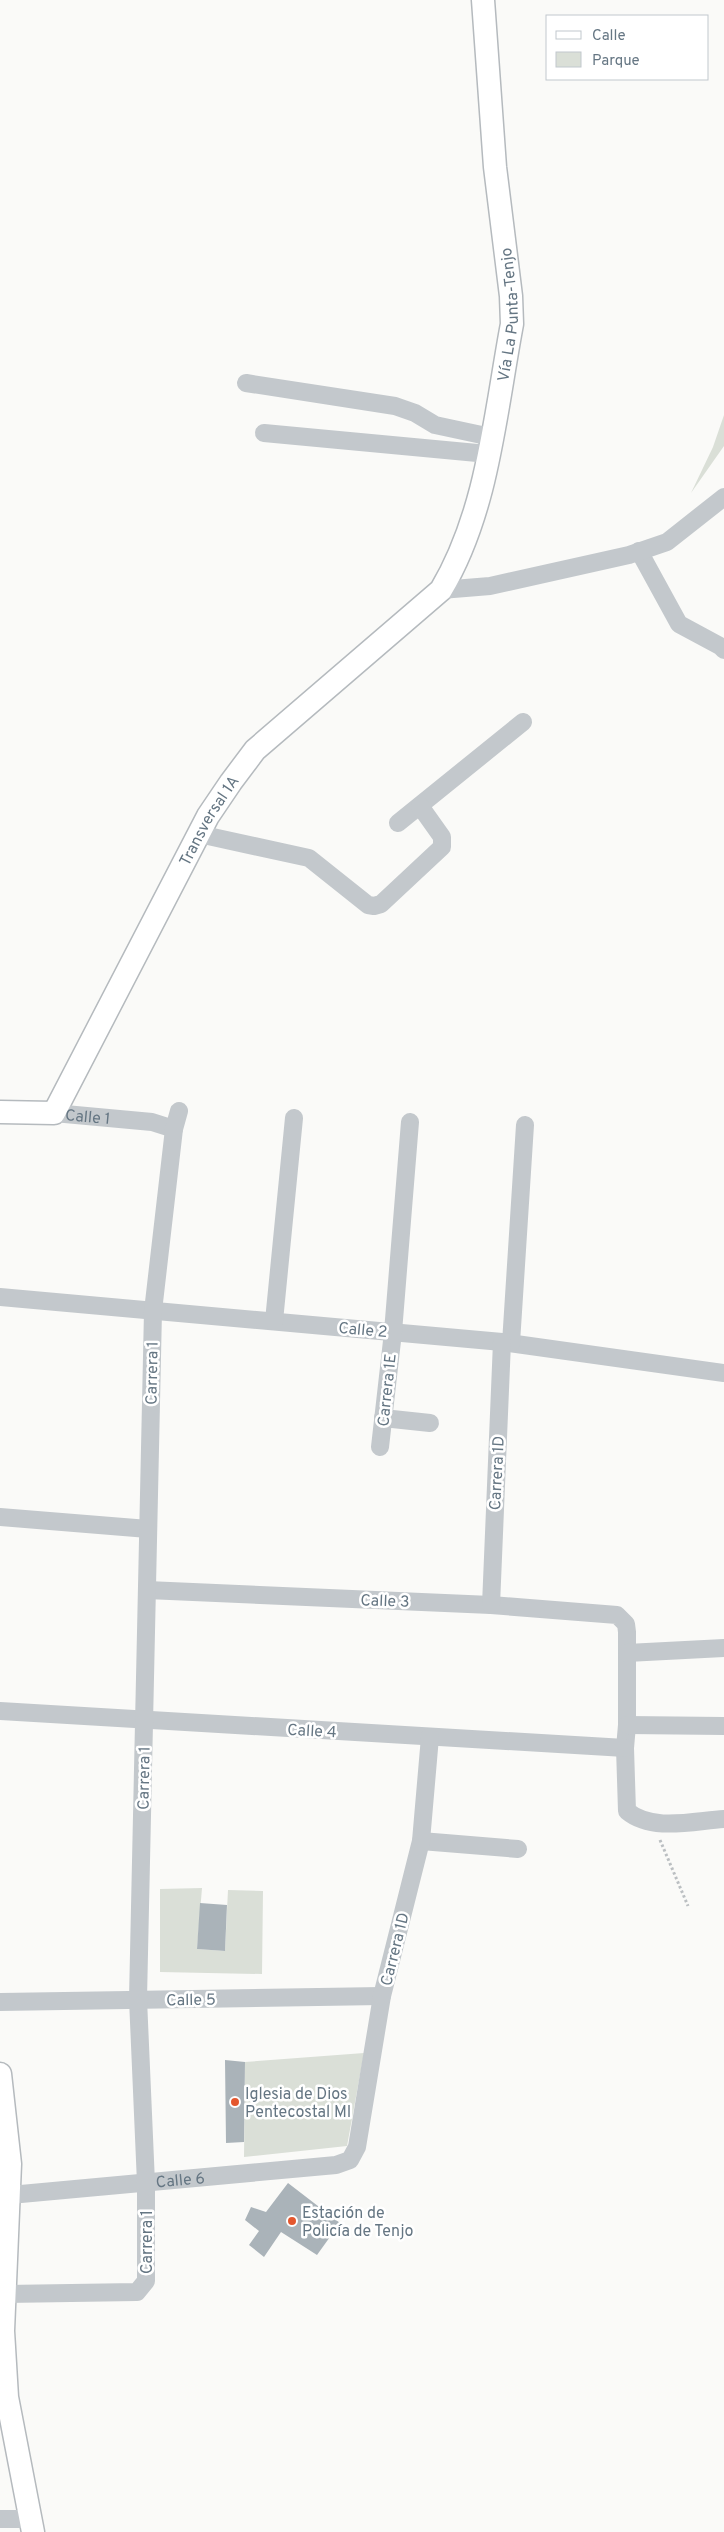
<svg xmlns="http://www.w3.org/2000/svg" width="724" height="2532" font-family="Overpass,sans-serif">
	<style>
		.green { fill: #dadfd7 }
		.building { fill: #aab3b9 }
		.lines { fill: none; stroke-linecap: round; stroke-linejoin: round }
		.major-casing { stroke: #b5babe; stroke-width: 25 }
		.path { stroke: #bbbfc2; stroke-width: 3; stroke-dasharray: 2.5 2.5; stroke-linecap: butt }
		.minor { stroke: #c3c8cc; stroke-width: 18 }
		.major { stroke: #fff; stroke-width: 22 }
		.poi-dot { fill: #e4572e; stroke: #fff; stroke-width: 2 }
		.labels { text-anchor: middle; stroke-width: 5; stroke-linejoin: round; paint-order: stroke }
		.street-label { font-size: 16px; fill: #657683; stroke: #fff }
		.poi-label { font-size: 16px; fill: #657683; stroke: #fff; text-anchor: start }
	</style>
	<rect width="100%" height="100%" fill="#fafaf8"/>
	<path class="green" d="M 724,415 L 724,446 L 691,493 L 713,447 Z
		M 202,1888 L 197,1949 L 225,1951 L 228,1890 L 263,1891 L 262,1974 L 160,1972 L 160,1889 Z
		M 364,2053 L 347,2146 L 244,2157 L 245,2062 Z"/>
	<path class="building" d="M 200,1903 L 227,1905 L 225,1951 L 197,1949 Z
		M 225,2060 L 245,2062 L 244,2142 L 226,2143 Z
		M 288,2183 L 340,2223 L 317,2255 L 281,2232 L 264,2257 L 249,2245 L 259,2231 L 245,2220 L 251,2207 L 266,2212 Z"/>
	<g class="lines">
		<g class="major-casing">
			<g id="major">
				<path id="s3" d="M 0,1112 L 54,1113 L 208,816 L 231,782 L 255,750 L 441,590 C 488,511 495,414 512,324 L 511,296 L 495,167 L 483,0"/>
				<path d="M 0,2074 L 10,2164 L 3,2331 L 7,2397 L 33,2532"/>
			</g>
		</g>
		<path class="path" d="M 660,1840 L 688,1906"/>
		<g class="minor">
			<path d="M 246,383 L 395,406 L 415,413 L 435,425 L 491,437"/>
			<path d="M 264,433 L 488,454"/>
			<path d="M 639,551 L 679,624 L 720,646 L 724,650"/>
			<path d="M 441,590 L 490,586 L 629,555 L 667,542 L 724,497"/>
			<path d="M 398,823 L 523,722"/>
			<path d="M 199,834 L 309,858 L 368,905 L 374,906 L 381,904 L 442,847 L 442,837 L 420,806"/>
			<path id="s1" d="M 54,1113 L 152,1122 L 174,1129"/>
			<path d="M 0,1297 L 502,1342 L 724,1373"/>
			<path d="M 274,1321 L 294,1118"/>
			<path d="M 511,1343 L 525,1125"/>
			<path d="M 383,1418 L 430,1423"/>
			<path d="M 380,1447 L 393,1332 L 410,1122"/>
			<path d="M 0,1517 L 148,1529"/>
			<path d="M 147,1590 L 491,1605 L 617,1615 L 626,1624 L 627,1632 L 627,1725 L 625,1748 L 627,1811 C 652,1832 693,1821 724,1819"/>
			<path d="M 491,1605 L 502,1342"/>
			<path d="M 627,1653 L 724,1648"/>
			<path d="M 0,1711 L 625,1748"/>
			<path d="M 627,1725 L 724,1726"/>
			<path d="M 421,1841 L 518,1849"/>
			<path d="M 0,2002 L 382,1996"/>
			<path id="s2" d="M 10,2195 L 336,2165 L 350,2160 L 357,2147 L 382,1996 L 421,1841 L 430,1737"/>
			<path d="M 5,2294 L 137,2292 L 146,2281 L 146,2183 L 138,1999 L 153,1311 L 174,1129 L 179,1111"/>
			<path d="M 0,2519 L 29,2519"/>
		</g>
		<use href="#major" class="major"/>
	</g>
	<g class="poi-dot">
		<circle cx="235" cy="2102" r="5"/>
		<circle cx="292" cy="2221" r="5"/>
	</g>
	<g class="labels">
		<g class="street-label">
			<text dy="6" stroke="none"><textPath href="#s3" startOffset="1001">Vía La Punta-Tenjo</textPath></text>
			<text dy="6" stroke="none"><textPath href="#s3" startOffset="385">Transversal 1A</textPath></text>
			<text dy="6" stroke="none"><textPath href="#s1" startOffset="34">Calle 1</textPath></text>
			<text transform="translate(363 1329) rotate(5)" y="6">Calle 2</text>
			<text transform="translate(151 1373) rotate(-89)" y="6">Carrera 1</text>
			<text transform="translate(386 1390) rotate(-84)" y="6">Carrera 1E</text>
			<text transform="translate(496 1473) rotate(-87)" y="6">Carrera 1D</text>
			<text transform="translate(385 1600) rotate(2)" y="6">Calle 3</text>
			<text transform="translate(312 1730) rotate(3)" y="6">Calle 4</text>
			<text transform="translate(143 1778) rotate(-89)" y="6">Carrera 1</text>
			<text transform="translate(394 1949) rotate(-76)" y="6">Carrera 1D</text>
			<text transform="translate(191 1999) rotate(-1)" y="6">Calle 5</text>
			<text dy="6" stroke="none"><textPath href="#s2" startOffset="171">Calle 6</textPath></text>
			<text transform="translate(146 2242) rotate(-90)" y="6">Carrera 1</text>
		</g>
		<g class="poi-label">
			<text x="245" y="2099">Iglesia de Dios<tspan x="245" dy="18">Pentecostal MI</tspan></text>
			<text x="302" y="2218">Estación de<tspan x="302" dy="18">Policía de Tenjo</tspan></text>
		</g>
	</g>
	<rect x="546" y="15" width="162" height="65" fill="#ffffff" stroke="#c1c8cd"/>
	<rect x="556" y="31" width="25" height="8" fill="#ffffff" stroke="#c1c8cd"/>
	<text x="592" y="40" font-size="15" fill="#657683">Calle</text>
	<rect x="556" y="52" width="25" height="15" fill="#dadfd7" stroke="#c1c8cd"/>
	<text x="592" y="65" font-size="15" fill="#657683">Parque</text>
</svg>
